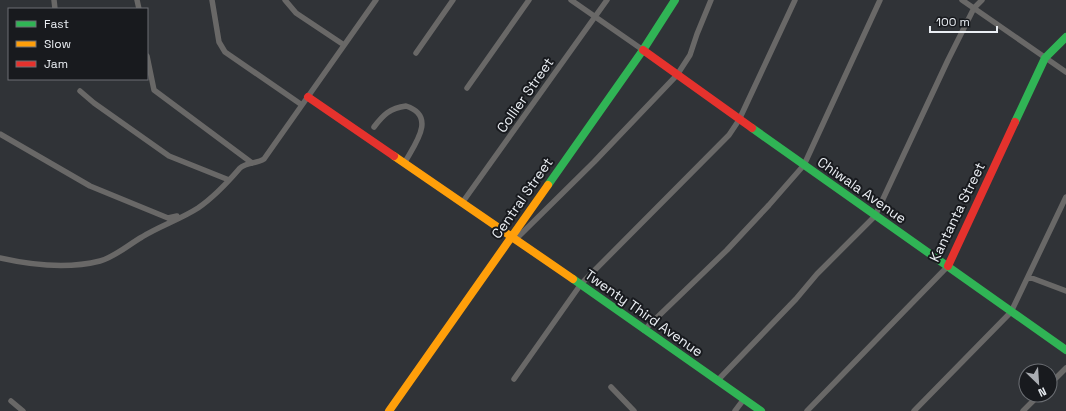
<svg xmlns="http://www.w3.org/2000/svg" width="1066" height="411" font-family="'Space Grotesk',sans-serif">
	<style>
		.lines { fill: none; stroke-linecap: round; stroke-linejoin: round }
		.street { stroke: #696867; stroke-width: 5.5 }
		.fast { stroke: #30b455; stroke-width: 8 }
		.slow { stroke: #ff9f0a; stroke-width: 8 }
		.jam { stroke: #e5322d; stroke-width: 8 }
		.labels { text-anchor: middle; stroke-width: 4; stroke-linejoin: round; paint-order: stroke }
		.street-label { font-size: 14px; fill: #ebeff4; stroke: #181a1e }
	</style>
	<rect width="100%" height="100%" fill="#303337"/>
	<g class="lines">
		<path class="street" d="M 54,0 L 55,9
			M 137,0 L 139,9
			M 212,0 L 219,42 L 225,52 L 302,105
			M 285,0 L 296,13 L 344,45
			M 571,0 L 643,50
			M 962,0 L 1066,72
			M 416,53 L 453,0
			M 147,56 L 154,90 L 252,163
			M 467,88 L 529,0
			M 80,91 L 94,103 L 169,156 L 229,180
			M 374,127 C 383,115 390,108 406,106 C 437,116 415,144 405,162
			M 0,134 L 90,186 L 168,218 L 177,216
			M 462,203 L 607,0
			M 516,239 L 594,162 L 677,75 L 690,55 L 697,34 L 711,0
			M 0,258 C 31,265 69,269 100,261 C 115,257 128,245 142,237 C 160,226 181,219 198,208 C 214,197 228,182 240,168 C 247,162 256,164 264,159 L 376,0
			M 1029,277 L 1066,291
			M 644,330 L 727,250 L 769,205 L 804,165 L 880,0
			M 514,379 L 581,284 L 729,135 L 739,120 L 795,0
			M 718,380 L 796,299 L 817,274 L 875,216 L 948,60 L 974,8 L 982,0
			M 1050,384 L 1066,368
			M 611,387 L 634,411
			M 11,401 L 23,411
			M 735,411 L 744,399
			M 807,411 L 948,266
			M 914,411 L 1011,312 L 1066,197
			M 1023,411 L 1039,395"/>
		<path class="fast" d="M 1015,122 L 1045,58 L 1066,37
			M 752,128 L 1066,350
			M 548,185 L 643,50 L 675,0
			M 573,279 L 761,411"/>
		<path class="slow" d="M 394,156 L 573,279
			M 389,411 L 548,185"/>
		<path class="jam" d="M 643,50 L 752,128
			M 308,97 L 394,156
			M 948,266 L 1015,122"/>
	</g>
	<g class="labels">
		<g class="street-label">
			<text transform="translate(525 95) rotate(-55)" y="5">Collier Street</text>
			<text transform="translate(862 190) rotate(35)" y="5">Chiwala Avenue</text>
			<text transform="translate(522 198) rotate(-55)" y="5">Central Street</text>
			<text transform="translate(957 212) rotate(-64)" y="5">Kantanta Street</text>
			<text transform="translate(644 313) rotate(35)" y="5">Twenty Third Avenue</text>
		</g>
	</g>
	<rect x="8" y="8" width="140" height="72" fill="#181a1e" stroke="#6c6f74"/>
	<rect x="16" y="21" width="20" height="6" fill="#30b455" stroke="#6c6f74"/>
	<text x="44" y="28" font-size="12" fill="#ebeff4">Fast</text>
	<rect x="16" y="41" width="20" height="6" fill="#ff9f0a" stroke="#6c6f74"/>
	<text x="44" y="48" font-size="12" fill="#ebeff4">Slow</text>
	<rect x="16" y="61" width="20" height="6" fill="#e5322d" stroke="#6c6f74"/>
	<text x="44" y="68" font-size="12" fill="#ebeff4">Jam</text>
	<g transform="translate(1038 383) rotate(155)"><circle r="19" fill="#181a1e" stroke="#6c6f74"/>
	<path d="M0-3L7 15L0 10L-7 15Z" fill="#aaadb2"/>
	<text y="-6" font-size="11" font-weight="bold" text-anchor="middle" fill="#ebeff4">N</text>
	</g>
	<path d="M930 26v6h67v-6" fill="none" stroke="#ebeff4" stroke-width="2"/>
	<text x="936" y="26" font-size="12" fill="#ebeff4" stroke="#181a1e" stroke-width="3" paint-order="stroke">100 m</text>
</svg>
